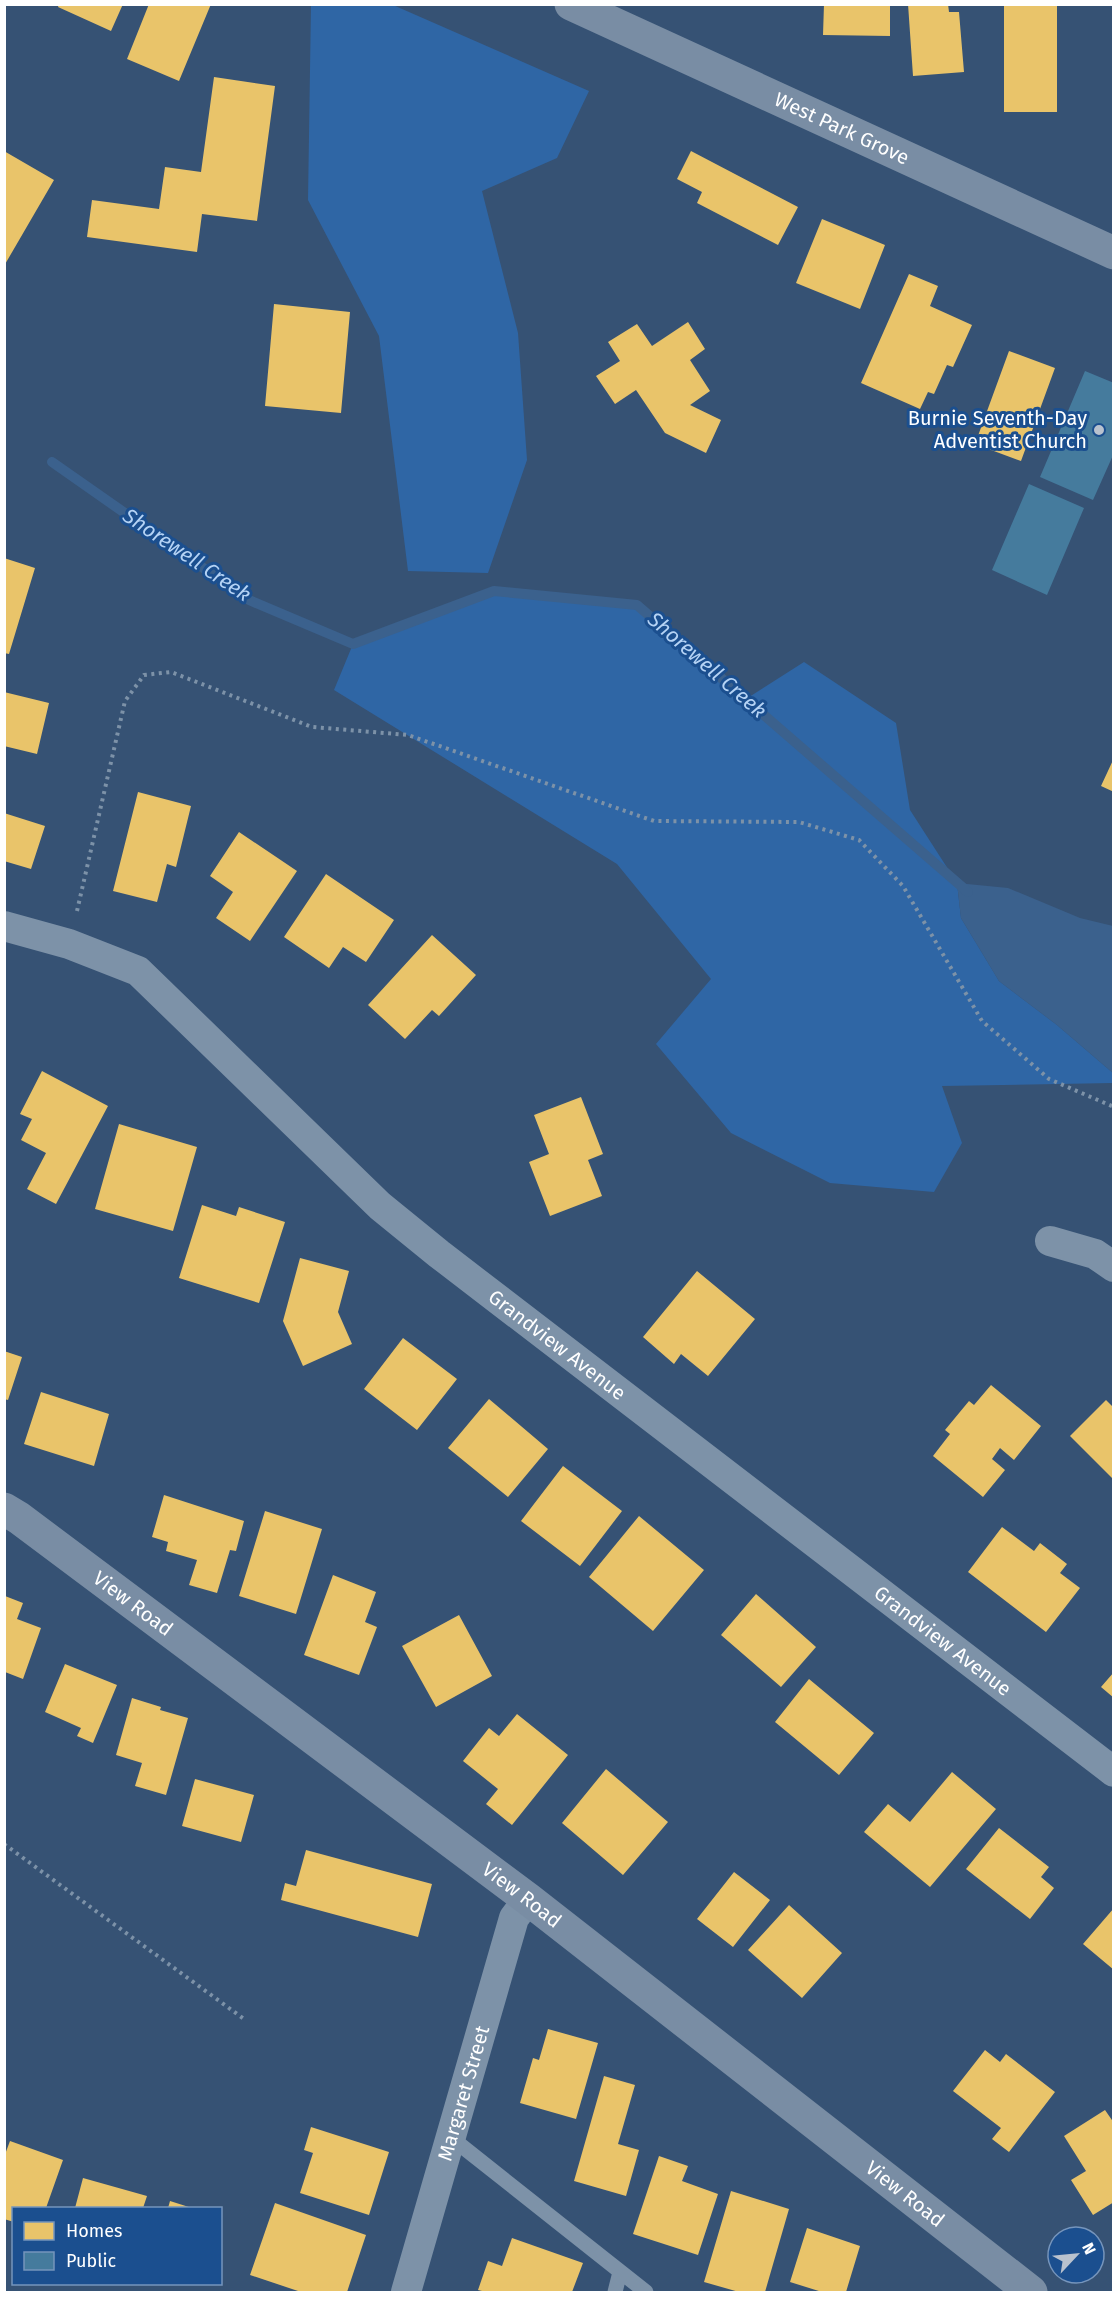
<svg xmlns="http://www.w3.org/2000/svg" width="1118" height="2297" font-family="'Fira Sans',sans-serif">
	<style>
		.green { fill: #2f66a5 }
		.water { fill: #3b618d }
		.homes { fill: #e9c46a }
		.public { fill: #457b9d }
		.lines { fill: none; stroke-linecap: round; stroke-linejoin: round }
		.stream { stroke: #3b618d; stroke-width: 10 }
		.path { stroke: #7d92a8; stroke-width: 4; stroke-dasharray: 3 4.5; stroke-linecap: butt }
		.lane { stroke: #7d92a8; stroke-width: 15 }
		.street { stroke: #7d92a8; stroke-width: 30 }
		.secondary { stroke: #798da4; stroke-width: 33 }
		.poi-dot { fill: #b9c2ce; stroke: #1b4f8f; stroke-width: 2 }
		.labels { text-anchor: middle; stroke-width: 6; stroke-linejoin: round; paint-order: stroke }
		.street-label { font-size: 20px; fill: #fff; stroke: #1b4f8f }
		.poi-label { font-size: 20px; fill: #fff; stroke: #1b4f8f; text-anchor: end }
		.water-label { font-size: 21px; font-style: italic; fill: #b5d3f5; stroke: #1b4f8f }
	</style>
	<rect width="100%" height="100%" fill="#365274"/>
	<path class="green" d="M 311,5 L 393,5 L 589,91 L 557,158 L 482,191 L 518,333 L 527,460 L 488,573 L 408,571 L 379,336 L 308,200 Z
		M 494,591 L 637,605 L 746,699 L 804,662 L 896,723 L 910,810 L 957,883 L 961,918 L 999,981 L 1057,1025 L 1113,1073 L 1113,1083 L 942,1086 L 962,1143 L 934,1192 L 830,1183 L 731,1133 L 656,1044 L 711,979 L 617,864 L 334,690 L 353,644 Z"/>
	<path class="water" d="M 957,883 L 1008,888 L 1080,918 L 1113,926 L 1113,1073 L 1057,1025 L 999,981 L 961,918 Z"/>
	<path class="homes" d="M 59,4 L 123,4 L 111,31 L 58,7 Z
		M 149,4 L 211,4 L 179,81 L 127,59 Z
		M 824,4 L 890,4 L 890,36 L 823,35 Z
		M 908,4 L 948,4 L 949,12 L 959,12 L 964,72 L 913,76 Z
		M 1004,5 L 1057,5 L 1057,112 L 1004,112 Z
		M 214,77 L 275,86 L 257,221 L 202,214 L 197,252 L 87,237 L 92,200 L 159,209 L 165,167 L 201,172 Z
		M 4,151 L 54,180 L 4,266 Z
		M 691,151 L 798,207 L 778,245 L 697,203 L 702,192 L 677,179 Z
		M 822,219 L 885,245 L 860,309 L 796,283 Z
		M 909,274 L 938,286 L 930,306 L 972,325 L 953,367 L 947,365 L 934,394 L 928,392 L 920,409 L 861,383 Z
		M 274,304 L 350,312 L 341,413 L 265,406 Z
		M 688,322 L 705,349 L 690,360 L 710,391 L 690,405 L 721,420 L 706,453 L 665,433 L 636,390 L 615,404 L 596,376 L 620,361 L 608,342 L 637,324 L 652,346 Z
		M 1009,351 L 1055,368 L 1021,461 L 975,444 Z
		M 4,558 L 35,568 L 9,654 L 4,653 Z
		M 4,692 L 49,703 L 37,754 L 4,746 Z
		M 1114,758 L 1114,792 L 1101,786 Z
		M 138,792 L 191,806 L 176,867 L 167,864 L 157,902 L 113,891 Z
		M 4,813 L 45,826 L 31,869 L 4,861 Z
		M 239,832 L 297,871 L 250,941 L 216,918 L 233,892 L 210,876 Z
		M 326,874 L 394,920 L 366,962 L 343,947 L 329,968 L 284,937 Z
		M 432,935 L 476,975 L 439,1016 L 432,1010 L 405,1039 L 368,1005 Z
		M 42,1071 L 108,1106 L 56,1204 L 27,1189 L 46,1153 L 21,1140 L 32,1119 L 20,1114 Z
		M 581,1097 L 603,1154 L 588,1160 L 602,1196 L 550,1216 L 529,1162 L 549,1154 L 534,1115 Z
		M 119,1124 L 197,1147 L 173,1231 L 95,1209 Z
		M 202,1205 L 236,1216 L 239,1207 L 285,1222 L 259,1303 L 179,1278 Z
		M 300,1258 L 349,1271 L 338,1312 L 352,1344 L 303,1366 L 283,1321 Z
		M 697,1271 L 755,1319 L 708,1376 L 681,1354 L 674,1364 L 643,1337 Z
		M 403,1338 L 457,1379 L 417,1430 L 364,1389 Z
		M 4,1351 L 22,1357 L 8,1400 L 4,1399 Z
		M 991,1385 L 1041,1426 L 1014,1460 L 1000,1448 L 992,1459 L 1005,1470 L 983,1497 L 933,1456 L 950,1434 L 945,1430 L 969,1401 L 974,1405 Z
		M 41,1392 L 109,1414 L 94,1466 L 24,1444 Z
		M 489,1399 L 548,1449 L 508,1497 L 448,1448 Z
		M 1106,1400 L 1114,1408 L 1114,1480 L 1070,1436 Z
		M 563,1466 L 622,1511 L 580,1566 L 521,1521 Z
		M 164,1495 L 244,1521 L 236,1551 L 230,1550 L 217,1593 L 189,1585 L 197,1560 L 166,1551 L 168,1542 L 152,1537 Z
		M 265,1511 L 322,1529 L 296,1614 L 239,1596 Z
		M 639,1516 L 704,1570 L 653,1631 L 589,1577 Z
		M 1002,1527 L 1034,1551 L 1040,1543 L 1067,1564 L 1060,1573 L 1080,1588 L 1046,1632 L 968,1572 Z
		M 333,1575 L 376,1592 L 365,1622 L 377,1627 L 359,1675 L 304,1655 Z
		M 756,1594 L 816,1647 L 781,1687 L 721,1635 Z
		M 5,1596 L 23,1603 L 17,1619 L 41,1628 L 23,1679 L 5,1672 Z
		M 459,1615 L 492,1676 L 436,1707 L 402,1646 Z
		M 65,1664 L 117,1685 L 93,1743 L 77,1736 L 81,1728 L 45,1712 Z
		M 1114,1672 L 1114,1698 L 1101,1687 Z
		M 809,1679 L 874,1733 L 839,1775 L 775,1722 Z
		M 132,1698 L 161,1707 L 160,1710 L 188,1718 L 166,1795 L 135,1786 L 142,1763 L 116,1755 Z
		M 517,1714 L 568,1755 L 512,1825 L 486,1804 L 498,1789 L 463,1761 L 489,1728 L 499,1736 Z
		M 606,1769 L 668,1822 L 623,1875 L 562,1823 Z
		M 952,1772 L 996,1809 L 930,1887 L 864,1832 L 888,1804 L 910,1822 Z
		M 195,1779 L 254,1795 L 241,1842 L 182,1826 Z
		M 999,1828 L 1049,1867 L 1041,1877 L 1054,1888 L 1030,1919 L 966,1869 Z
		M 306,1850 L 432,1884 L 418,1937 L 281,1900 L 285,1883 L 296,1886 Z
		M 734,1872 L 770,1900 L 733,1947 L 697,1919 Z
		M 789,1905 L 842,1953 L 802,1998 L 748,1950 Z
		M 1114,1908 L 1114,1970 L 1083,1944 Z
		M 548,2029 L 598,2043 L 576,2119 L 520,2103 L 533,2058 L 539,2060 Z
		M 985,2050 L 1000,2062 L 1006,2054 L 1055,2092 L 1009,2152 L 992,2139 L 1001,2128 L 953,2091 Z
		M 604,2076 L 635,2085 L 618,2144 L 639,2150 L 626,2196 L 574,2181 Z
		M 1105,2110 L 1114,2123 L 1114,2202 L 1093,2215 L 1071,2180 L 1086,2171 L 1064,2136 Z
		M 311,2127 L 389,2152 L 369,2215 L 300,2193 L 313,2153 L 304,2150 Z
		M 10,2141 L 63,2160 L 46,2208 L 14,2208 L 14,2222 L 4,2219 L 4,2157 Z
		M 659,2156 L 688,2166 L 682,2181 L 718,2194 L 698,2255 L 633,2234 Z
		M 83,2178 L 147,2196 L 143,2208 L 75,2208 Z
		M 731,2191 L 789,2209 L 765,2292 L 739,2292 L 704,2282 Z
		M 170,2201 L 192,2208 L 168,2208 Z
		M 275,2203 L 366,2235 L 347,2292 L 301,2292 L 250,2275 Z
		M 807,2228 L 860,2246 L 846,2292 L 822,2292 L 790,2282 Z
		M 512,2238 L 583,2263 L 572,2292 L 486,2292 L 478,2290 L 488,2261 L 502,2266 Z"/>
	<path class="public" d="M 1085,371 L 1114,383 L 1114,453 L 1093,500 L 1040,477 Z
		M 1029,484 L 1084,508 L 1047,595 L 992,570 Z"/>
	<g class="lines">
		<path class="stream" d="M 52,462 L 249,600 L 353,644 L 494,591 L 637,605 L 968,892"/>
		<path class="path" d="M 77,911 L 125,701 L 144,675 L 171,672 L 312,727 L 408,735 L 654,821 L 799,822 L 859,840 L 903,886 L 982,1021 L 1049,1079 L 1114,1107
			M 4,1844 L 244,2019"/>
		<path class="lane" d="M 449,2136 L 646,2292
			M 615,2292 L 620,2272"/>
		<g class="street">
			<path id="s1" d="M 4,926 L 69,944 L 138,971 L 380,1206 L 439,1254 L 1114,1772"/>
			<path d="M 1050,1241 L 1095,1254 L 1114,1267"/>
			<path id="s2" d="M 406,2292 L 514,1918 L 528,1899"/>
		</g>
		<g class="secondary">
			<path id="s3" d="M 571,4 L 1114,253"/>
			<path id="s4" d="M 4,1509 L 19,1518 L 528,1899 L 1031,2292"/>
		</g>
	</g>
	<circle class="poi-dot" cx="1099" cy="430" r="6"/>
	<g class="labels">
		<g class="street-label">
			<text dy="7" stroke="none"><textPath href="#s3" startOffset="298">West Park Grove</textPath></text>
			<text dy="7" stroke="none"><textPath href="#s1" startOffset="704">Grandview Avenue</textPath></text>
			<text dy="7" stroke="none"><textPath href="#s4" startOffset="160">View Road</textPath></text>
			<text dy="7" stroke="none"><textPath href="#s1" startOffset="1190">Grandview Avenue</textPath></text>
			<text dy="7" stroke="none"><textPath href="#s4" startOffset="646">View Road</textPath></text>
			<text dy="7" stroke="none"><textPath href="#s2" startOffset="207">Margaret Street</textPath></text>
			<text dy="7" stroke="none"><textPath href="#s4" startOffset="1132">View Road</textPath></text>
		</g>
		<g class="poi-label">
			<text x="1087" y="425">Burnie Seventh-Day<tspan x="1087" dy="23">Adventist Church</tspan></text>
		</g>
		<g class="water-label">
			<text transform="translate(187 555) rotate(34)" y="7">Shorewell Creek</text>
			<text transform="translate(707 665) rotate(41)" y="7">Shorewell Creek</text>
		</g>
	</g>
	<rect width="1118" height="2297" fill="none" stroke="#ffffff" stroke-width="12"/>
	<rect x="12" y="2207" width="210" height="78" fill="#1b4f8f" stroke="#7695bc" stroke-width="1.5"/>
	<rect x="24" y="2222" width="30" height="18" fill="#e9c46a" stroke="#7695bc" stroke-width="1.5"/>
	<text x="66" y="2237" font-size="18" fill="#ffffff">Homes</text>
	<rect x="24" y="2252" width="30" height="18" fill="#457b9d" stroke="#7695bc" stroke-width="1.5"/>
	<text x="66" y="2267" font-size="18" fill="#ffffff">Public</text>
	<g transform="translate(1076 2255) rotate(64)"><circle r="28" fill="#1b4f8f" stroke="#7695bc" stroke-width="1.5"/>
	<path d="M0-4.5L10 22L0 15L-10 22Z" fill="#b9c2ce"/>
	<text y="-9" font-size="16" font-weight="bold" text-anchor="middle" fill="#ffffff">N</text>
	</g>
</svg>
